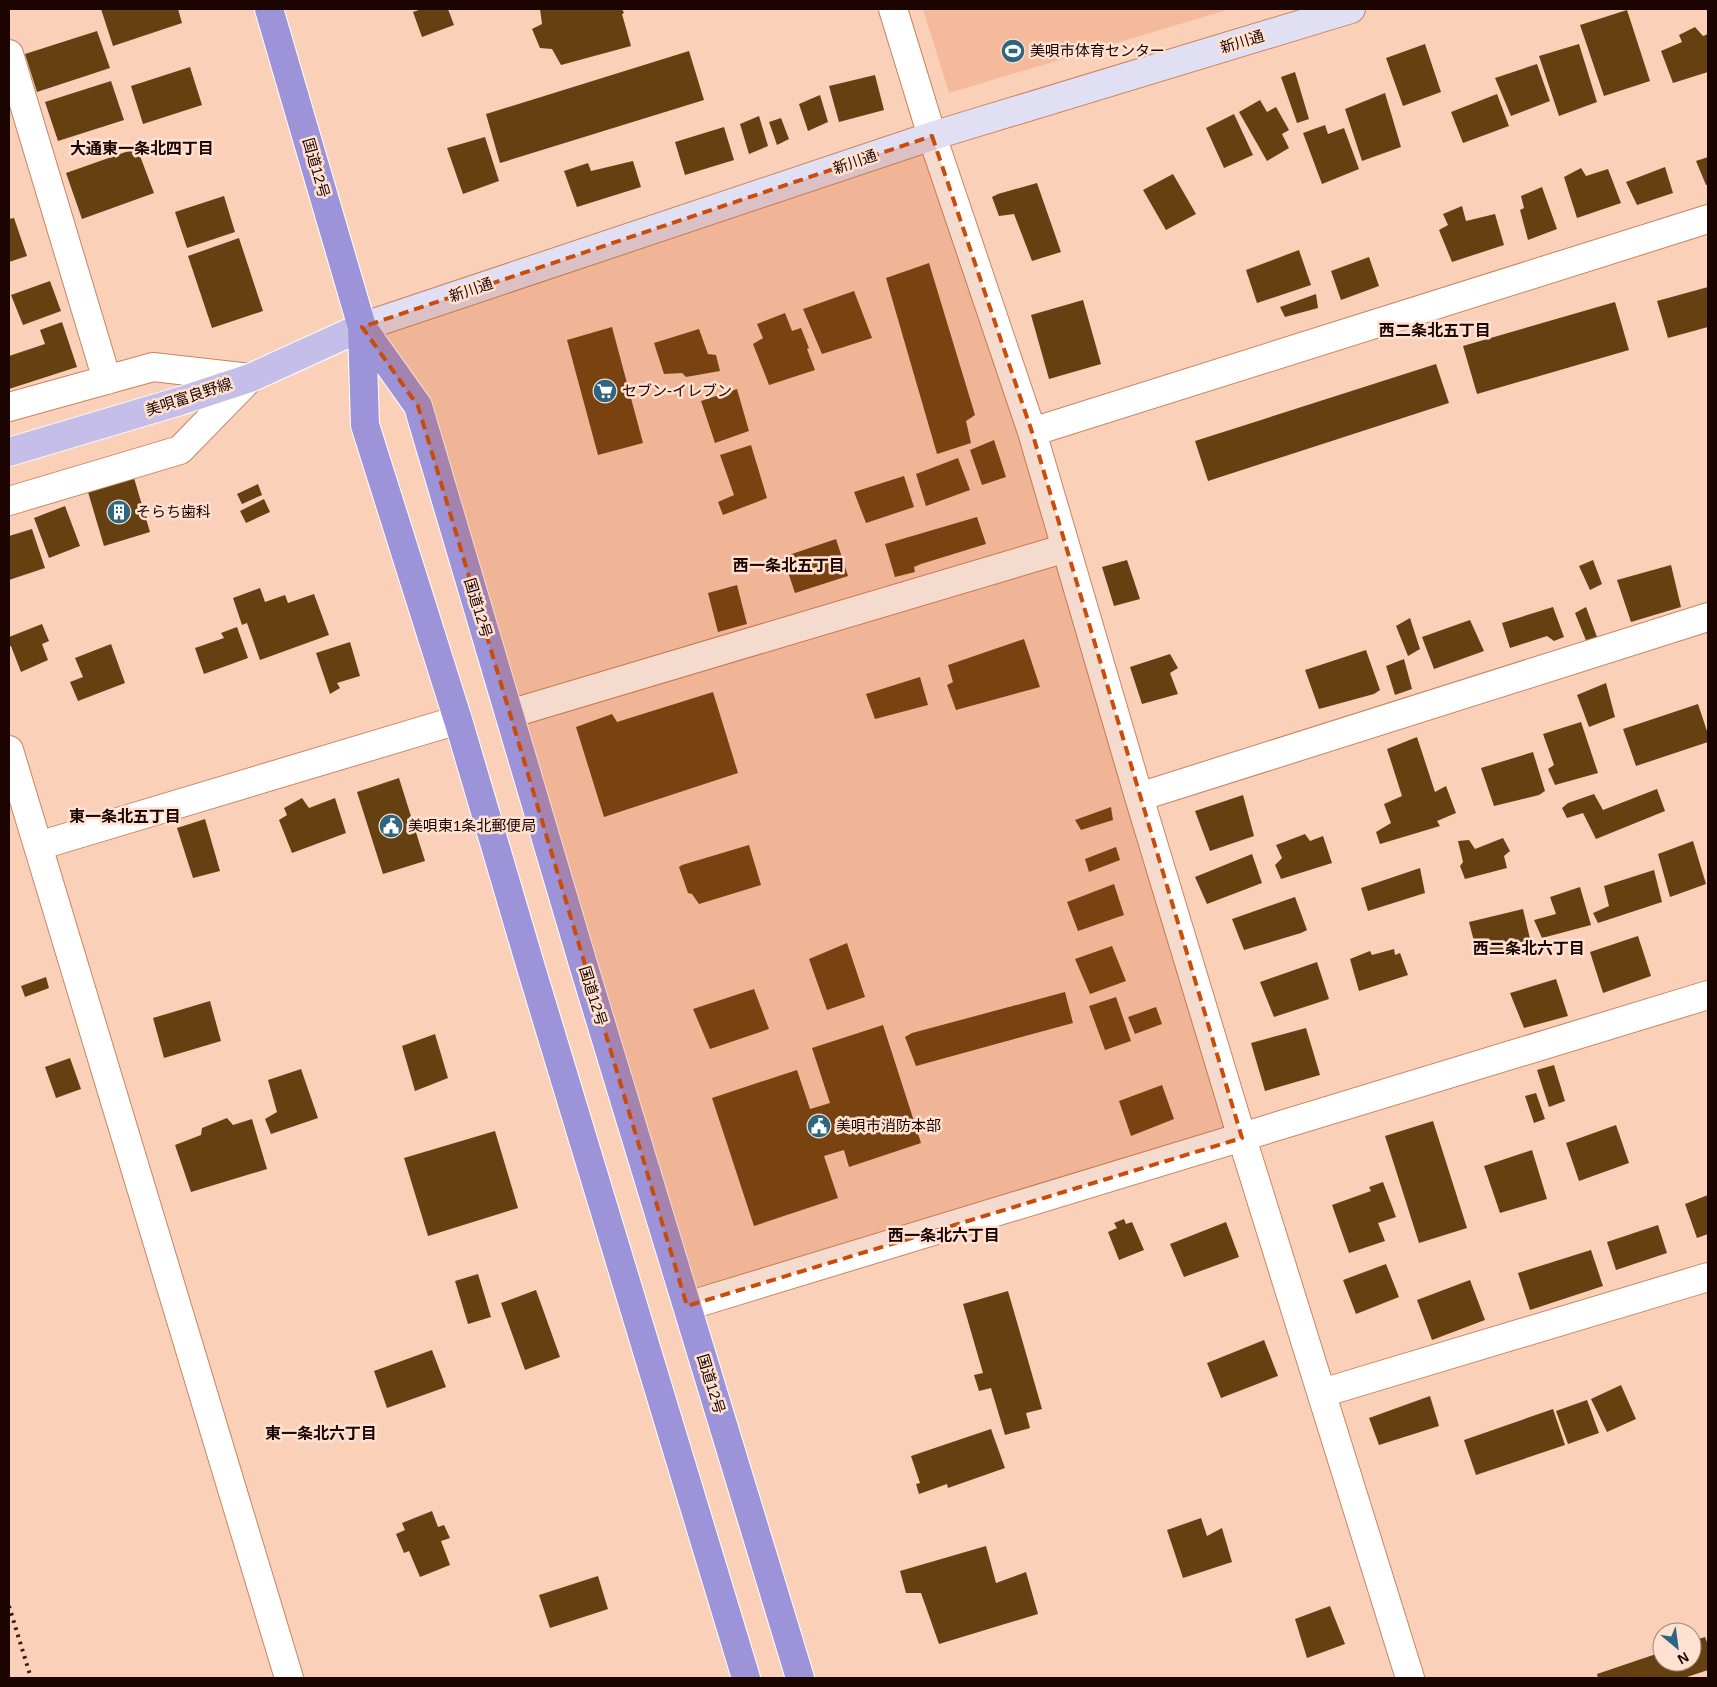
<svg xmlns="http://www.w3.org/2000/svg" width="1717" height="1687" font-family="Arial,'Noto Sans JP',sans-serif">
	<style>
		.green { fill: #f5ba9b }
		.building { fill: #654112 }
		.lines { fill: none; stroke-linecap: round; stroke-linejoin: round }
		.street-casing { stroke: #c78560; stroke-width: 30 }
		.secondary-casing { stroke: #c78560; stroke-width: 30 }
		.primary-casing { stroke: #fff; stroke-width: 30 }
		.highway-casing { stroke: #fff; stroke-width: 30 }
		.street { stroke: #fff; stroke-width: 28 }
		.secondary { stroke: #e1dff3; stroke-width: 28 }
		.primary { stroke: #c4bee8; stroke-width: 28 }
		.highway { stroke: #9c93d8; stroke-width: 28 }
		.rail { stroke: #351b14; stroke-width: 4; stroke-dasharray: 2.5 5; stroke-linecap: butt }
		.marked { fill: #c94c0a; fill-opacity: 0.2; stroke: #c94c0a; stroke-width: 4; stroke-dasharray: 10 6; stroke-linejoin: round }
		.labels { text-anchor: middle; stroke-width: 5; stroke-linejoin: round; paint-order: stroke }
		.street-label { font-size: 15px; fill: #1c0500; stroke: #fee1d1 }
		.poi-label { font-size: 15px; fill: #1c0500; stroke: #fee1d1; text-anchor: start }
		.neighbourhood-label { font-size: 16px; font-weight: bold; fill: #1c0500; stroke: #fee1d1 }
	</style>
	<rect width="100%" height="100%" fill="#fbd0b9"/>
	<path class="green" d="M 923,9 L 1230,9 L 949,93 Z"/>
	<path class="building" d="M 101,9 L 178,9 L 182,23 L 113,46 Z
		M 422,9 L 448,9 L 454,25 L 422,37 L 413,12 Z
		M 540,9 L 622,9 L 624,13 L 622,14 L 631,46 L 561,65 L 552,49 L 540,48 L 532,29 L 542,24 Z
		M 1627,10 L 1650,81 L 1604,96 L 1580,25 Z
		M 1695,27 L 1703,36 L 1708,34 L 1708,72 L 1673,83 L 1661,51 L 1682,42 L 1679,35 Z
		M 97,31 L 110,68 L 37,92 L 25,54 Z
		M 1425,44 L 1441,92 L 1403,106 L 1386,58 Z
		M 1579,44 L 1597,102 L 1559,116 L 1539,56 Z
		M 689,51 L 704,100 L 500,163 L 486,114 Z
		M 1537,64 L 1550,101 L 1511,116 L 1495,78 Z
		M 190,67 L 202,105 L 143,124 L 131,86 Z
		M 1295,72 L 1309,119 L 1297,123 L 1281,77 Z
		M 875,75 L 884,110 L 839,122 L 829,86 Z
		M 111,81 L 124,120 L 58,141 L 45,102 Z
		M 1385,93 L 1401,147 L 1362,161 L 1345,109 Z
		M 1497,94 L 1509,126 L 1463,143 L 1451,112 Z
		M 820,95 L 828,122 L 808,131 L 799,104 Z
		M 1260,100 L 1267,112 L 1276,107 L 1289,130 L 1282,134 L 1289,148 L 1267,161 L 1239,112 Z
		M 1234,114 L 1253,155 L 1224,168 L 1206,128 Z
		M 759,116 L 768,146 L 749,154 L 740,124 Z
		M 781,118 L 789,139 L 777,145 L 769,122 Z
		M 1325,125 L 1328,134 L 1344,128 L 1359,169 L 1322,184 L 1303,133 Z
		M 724,127 L 734,160 L 685,175 L 675,142 Z
		M 485,137 L 499,181 L 463,194 L 447,148 Z
		M 137,148 L 154,193 L 82,219 L 66,173 Z
		M 1708,157 L 1708,185 L 1706,185 L 1696,161 Z
		M 633,161 L 641,187 L 577,207 L 564,171 L 588,163 L 591,171 Z
		M 1665,167 L 1673,193 L 1637,205 L 1626,182 Z
		M 1581,168 L 1586,176 L 1608,169 L 1621,203 L 1577,218 L 1564,177 Z
		M 1173,174 L 1196,214 L 1166,230 L 1143,190 Z
		M 1037,183 L 1061,252 L 1032,261 L 1014,214 L 999,216 L 992,197 L 998,194 Z
		M 1542,187 L 1557,229 L 1528,240 L 1520,210 L 1524,208 L 1521,196 Z
		M 224,196 L 235,232 L 187,248 L 175,212 Z
		M 1462,206 L 1466,221 L 1495,214 L 1504,245 L 1452,262 L 1439,230 L 1448,225 L 1443,214 Z
		M 14,218 L 27,256 L 9,262 L 9,219 Z
		M 239,238 L 263,311 L 212,328 L 188,256 Z
		M 1299,250 L 1311,285 L 1257,303 L 1246,270 Z
		M 1369,257 L 1379,286 L 1341,300 L 1331,271 Z
		M 929,263 L 975,415 L 966,421 L 971,443 L 937,454 L 886,278 Z
		M 50,281 L 61,311 L 23,325 L 11,295 Z
		M 1708,287 L 1708,327 L 1668,338 L 1657,301 Z
		M 854,291 L 872,338 L 822,354 L 803,309 Z
		M 1316,294 L 1318,308 L 1285,317 L 1280,307 Z
		M 1083,300 L 1101,364 L 1049,379 L 1031,315 Z
		M 1615,302 L 1629,350 L 1477,394 L 1463,346 Z
		M 785,313 L 792,331 L 801,328 L 809,348 L 807,349 L 815,370 L 769,385 L 753,344 L 763,338 L 757,324 Z
		M 62,322 L 77,367 L 9,389 L 9,356 L 45,344 L 40,330 Z
		M 612,327 L 643,443 L 598,455 L 567,340 Z
		M 699,329 L 708,354 L 716,355 L 720,371 L 686,377 L 682,373 L 664,374 L 654,343 Z
		M 1436,364 L 1449,403 L 1208,481 L 1195,441 Z
		M 737,389 L 749,431 L 715,443 L 701,401 Z
		M 994,440 L 1006,477 L 982,485 L 970,450 Z
		M 751,445 L 767,498 L 723,515 L 718,502 L 734,495 L 720,455 Z
		M 958,458 L 970,490 L 926,506 L 916,474 Z
		M 904,476 L 914,507 L 866,523 L 854,492 Z
		M 134,478 L 150,532 L 104,546 L 88,492 Z
		M 258,484 L 262,495 L 242,504 L 237,494 Z
		M 264,499 L 270,512 L 246,523 L 240,511 Z
		M 65,506 L 80,546 L 49,558 L 34,518 Z
		M 977,517 L 986,544 L 921,564 L 914,567 L 915,572 L 895,577 L 885,544 Z
		M 32,529 L 45,568 L 9,580 L 9,536 Z
		M 836,539 L 848,576 L 795,593 L 783,557 Z
		M 1127,560 L 1140,599 L 1114,606 L 1102,567 Z
		M 1593,560 L 1602,584 L 1590,590 L 1579,566 Z
		M 1671,565 L 1681,607 L 1631,622 L 1617,580 Z
		M 737,585 L 747,624 L 718,632 L 708,593 Z
		M 260,588 L 265,602 L 285,595 L 288,603 L 314,594 L 329,635 L 260,660 L 247,623 L 242,625 L 233,598 Z
		M 1553,607 L 1564,637 L 1554,641 L 1547,636 L 1510,648 L 1502,623 Z
		M 1586,607 L 1597,637 L 1587,643 L 1575,613 Z
		M 1410,618 L 1420,649 L 1408,656 L 1396,626 Z
		M 1470,620 L 1484,651 L 1434,669 L 1422,637 Z
		M 42,624 L 49,641 L 42,644 L 48,660 L 21,672 L 11,646 L 9,646 L 9,637 Z
		M 237,627 L 248,658 L 204,674 L 195,648 L 224,638 L 221,633 Z
		M 1024,639 L 1040,687 L 956,710 L 947,685 L 953,682 L 948,665 Z
		M 350,642 L 360,676 L 337,683 L 340,688 L 330,694 L 316,653 Z
		M 111,644 L 125,683 L 78,701 L 70,682 L 83,677 L 75,658 Z
		M 1366,650 L 1380,690 L 1374,694 L 1319,709 L 1305,670 Z
		M 1170,654 L 1178,668 L 1170,673 L 1178,694 L 1142,704 L 1130,667 Z
		M 1404,659 L 1412,689 L 1395,695 L 1386,666 Z
		M 920,677 L 928,705 L 875,719 L 866,694 Z
		M 1606,683 L 1615,717 L 1589,727 L 1577,695 Z
		M 713,692 L 738,773 L 604,817 L 576,727 L 612,714 L 617,722 Z
		M 1698,704 L 1708,734 L 1708,742 L 1636,766 L 1623,729 Z
		M 1581,722 L 1598,773 L 1555,785 L 1548,769 L 1554,765 L 1543,734 Z
		M 1417,737 L 1435,792 L 1446,786 L 1456,813 L 1437,821 L 1440,826 L 1380,844 L 1376,832 L 1391,823 L 1384,804 L 1402,796 L 1387,749 Z
		M 1533,752 L 1545,791 L 1539,795 L 1494,806 L 1481,768 Z
		M 399,778 L 425,861 L 383,874 L 357,792 Z
		M 1657,789 L 1665,811 L 1596,839 L 1583,813 L 1567,818 L 1562,808 L 1568,803 L 1594,794 L 1603,810 Z
		M 1243,795 L 1254,836 L 1210,851 L 1195,811 Z
		M 302,798 L 309,808 L 335,798 L 346,833 L 292,853 L 279,820 L 287,815 L 284,808 Z
		M 1111,807 L 1113,820 L 1081,830 L 1075,820 Z
		M 205,819 L 220,871 L 193,878 L 177,828 Z
		M 1305,834 L 1310,841 L 1323,836 L 1332,863 L 1281,879 L 1275,865 L 1282,858 L 1276,845 Z
		M 1503,838 L 1510,851 L 1504,856 L 1507,868 L 1465,879 L 1460,866 L 1463,862 L 1458,841 L 1469,840 L 1475,849 Z
		M 1693,841 L 1706,884 L 1670,897 L 1658,854 Z
		M 749,845 L 761,885 L 699,904 L 692,894 L 688,893 L 679,867 L 682,865 Z
		M 1116,847 L 1120,860 L 1089,872 L 1085,859 Z
		M 1252,854 L 1262,883 L 1207,904 L 1195,877 Z
		M 1420,868 L 1425,893 L 1368,911 L 1361,888 Z
		M 1654,870 L 1662,902 L 1598,923 L 1593,913 L 1609,906 L 1604,886 Z
		M 1114,884 L 1124,915 L 1078,931 L 1067,902 Z
		M 1580,887 L 1591,925 L 1542,938 L 1534,920 L 1556,914 L 1550,897 Z
		M 1295,897 L 1307,930 L 1301,933 L 1244,950 L 1232,919 Z
		M 1523,909 L 1531,943 L 1478,957 L 1469,922 Z
		M 1638,936 L 1651,976 L 1603,993 L 1590,952 Z
		M 847,943 L 865,997 L 827,1010 L 809,959 Z
		M 1112,946 L 1126,981 L 1090,994 L 1075,959 Z
		M 1394,949 L 1395,955 L 1400,953 L 1408,975 L 1359,991 L 1350,959 L 1370,951 L 1372,955 Z
		M 1317,962 L 1329,999 L 1274,1017 L 1260,982 Z
		M 46,977 L 49,988 L 25,997 L 21,986 Z
		M 1556,979 L 1568,1016 L 1524,1028 L 1510,993 Z
		M 754,989 L 769,1029 L 710,1049 L 693,1009 Z
		M 1065,992 L 1073,1023 L 916,1066 L 905,1037 L 912,1033 Z
		M 1116,997 L 1131,1041 L 1105,1050 L 1089,1006 Z
		M 210,1001 L 221,1041 L 164,1058 L 153,1018 Z
		M 1156,1007 L 1162,1024 L 1135,1034 L 1128,1017 Z
		M 883,1025 L 921,1143 L 849,1167 L 844,1150 L 824,1156 L 838,1198 L 754,1226 L 712,1098 L 797,1070 L 810,1109 L 830,1103 L 812,1048 Z
		M 1306,1028 L 1320,1075 L 1265,1091 L 1251,1043 Z
		M 435,1034 L 448,1078 L 415,1091 L 402,1046 Z
		M 70,1058 L 81,1089 L 56,1098 L 45,1067 Z
		M 1554,1065 L 1565,1101 L 1549,1107 L 1537,1070 Z
		M 301,1069 L 318,1118 L 271,1134 L 265,1119 L 277,1112 L 268,1080 Z
		M 1162,1085 L 1174,1119 L 1131,1136 L 1119,1101 Z
		M 1536,1093 L 1545,1119 L 1534,1123 L 1525,1096 Z
		M 227,1118 L 233,1125 L 252,1119 L 267,1169 L 191,1192 L 175,1145 L 201,1135 L 202,1128 Z
		M 1433,1121 L 1467,1228 L 1419,1243 L 1385,1136 Z
		M 1616,1125 L 1629,1163 L 1579,1181 L 1566,1143 Z
		M 495,1131 L 518,1208 L 428,1236 L 404,1158 Z
		M 1532,1150 L 1547,1199 L 1500,1213 L 1484,1166 Z
		M 1383,1182 L 1396,1217 L 1378,1223 L 1385,1241 L 1349,1253 L 1332,1205 L 1371,1191 L 1369,1187 Z
		M 1708,1195 L 1708,1234 L 1697,1238 L 1685,1204 Z
		M 1124,1219 L 1126,1224 L 1132,1222 L 1144,1250 L 1119,1260 L 1108,1232 L 1117,1228 L 1114,1223 Z
		M 1226,1222 L 1239,1257 L 1184,1277 L 1170,1244 Z
		M 1658,1225 L 1667,1253 L 1616,1270 L 1607,1242 Z
		M 1591,1250 L 1603,1286 L 1530,1310 L 1518,1273 Z
		M 1386,1264 L 1399,1297 L 1356,1314 L 1343,1280 Z
		M 478,1274 L 491,1317 L 468,1324 L 455,1281 Z
		M 1470,1280 L 1485,1320 L 1432,1340 L 1417,1300 Z
		M 536,1290 L 560,1357 L 525,1370 L 501,1303 Z
		M 1008,1291 L 1042,1409 L 1026,1413 L 1030,1428 L 1005,1435 L 991,1388 L 979,1391 L 974,1375 L 983,1373 L 963,1304 Z
		M 1264,1340 L 1278,1376 L 1221,1398 L 1207,1363 Z
		M 432,1350 L 446,1387 L 387,1408 L 374,1371 Z
		M 1621,1385 L 1636,1419 L 1607,1432 L 1591,1399 Z
		M 1430,1396 L 1439,1426 L 1379,1445 L 1369,1418 Z
		M 1587,1400 L 1599,1433 L 1568,1444 L 1556,1411 Z
		M 1553,1409 L 1565,1445 L 1476,1475 L 1464,1440 Z
		M 991,1429 L 1005,1468 L 948,1488 L 947,1484 L 919,1494 L 916,1484 L 920,1483 L 911,1456 Z
		M 432,1511 L 438,1527 L 444,1525 L 450,1538 L 441,1541 L 450,1565 L 420,1577 L 409,1551 L 404,1553 L 396,1534 L 405,1530 L 402,1523 Z
		M 1201,1518 L 1207,1536 L 1222,1528 L 1232,1562 L 1183,1578 L 1167,1530 Z
		M 986,1546 L 996,1583 L 1026,1572 L 1038,1614 L 939,1644 L 921,1593 L 906,1593 L 900,1571 Z
		M 598,1576 L 608,1609 L 550,1628 L 539,1595 Z
		M 1330,1606 L 1345,1644 L 1307,1658 L 1295,1619 Z
		M 1705,1637 L 1708,1645 L 1708,1670 L 1684,1678 L 1598,1678 L 1597,1674 L 1662,1652 L 1662,1662 L 1692,1662 L 1692,1641 Z"/>
	<g class="lines">
		<g class="street-casing">
			<path id="street" d="M 893,9 L 932,136 L 1032,432 L 1139,797 L 1242,1138 L 1410,1678
				M 9,54 L 107,380
				M 9,407 L 153,367 L 250,378
				M 1032,432 L 1708,219
				M 9,501 L 180,450 L 250,378
				M 509,714 L 1066,548
				M 9,750 L 289,1678
				M 1139,797 L 1708,617
				M 38,846 L 458,720
				M 687,1306 L 1708,995
				M 1322,1393 L 1708,1277"/>
		</g>
		<g class="secondary-casing">
			<path id="secondary" d="M 362,327 L 932,136 L 1351,9"/>
		</g>
		<g class="primary-casing">
			<path id="primary" d="M 9,452 L 180,401 L 250,378 L 362,327"/>
		</g>
		<g class="highway-casing">
			<path id="highway" d="M 269,9 L 362,327 L 365,425 L 458,720 L 532,971 L 746,1678
				M 362,327 L 418,406 L 583,964 L 800,1678"/>
		</g>
		<use href="#street" class="street"/>
		<use href="#secondary" class="secondary"/>
		<use href="#primary" class="primary"/>
		<use href="#highway" class="highway"/>
		<path class="rail" d="M 9,1606 L 31,1678"/>
	</g>
	<path class="marked" d="M 932,136 L 1032,432 L 1242,1138 L 687,1306 L 418,406 L 362,327 Z"/>
	<defs>
		<g id="stadium-disc" transform="scale(1.25)"><circle r="9.5" fill="#2d6680" stroke="#fee1d1"/><path d="M0-5a6.5 5 0 1 0 0 10a6.5 5 0 1 0 0-10ZM-3.5-1.8h7v3.6h-7Z" fill="#fff"/></g>
		<g id="supermarket-disc" transform="scale(1.25)"><circle r="9.5" fill="#2d6680" stroke="#fee1d1"/><path d="M-6-5.5h2.5l.6 2H6L4.5 2H-2.5L-4.4-4H-6ZM-1.5 3.2a1.3 1.3 0 1 0 .1 0ZM3 3.2a1.3 1.3 0 1 0 .1 0Z" fill="#fff"/></g>
		<g id="building-disc" transform="scale(1.25)"><circle r="9.5" fill="#2d6680" stroke="#fee1d1"/><path d="M-4-6H4V6H1V3H-1V6H-4ZM-2.5-4.3h1.7v1.8h-1.7ZM.8-4.3h1.7v1.8H.8ZM-2.5-1h1.7V.8h-1.7ZM.8-1h1.7V.8H.8Z" fill="#fff"/></g>
		<g id="civic-disc" transform="scale(1.25)"><circle r="9.5" fill="#2d6680" stroke="#fee1d1"/><path d="M-.6-6.5H3V-4.5H.6V-3L4-1V1h2V6H-6V1h2V-1L-.6-3ZM-1.2 2.5V6h2.4V2.5Z" fill="#fff"/></g>
	</defs>
	<g fill-rule="evenodd">
		<use href="#stadium-disc" x="1013" y="51"/>
		<use href="#supermarket-disc" x="605" y="391"/>
		<use href="#building-disc" x="119" y="512"/>
		<use href="#civic-disc" x="391" y="826"/>
		<use href="#civic-disc" x="819" y="1126"/>
	</g>
	<g class="labels">
		<g class="street-label">
			<text transform="translate(1242 42) rotate(-17)" y="5">新川通</text>
			<text transform="translate(855 162) rotate(-19)" y="5">新川通</text>
			<text transform="translate(316 168) rotate(74)" y="5">国道12号</text>
			<text transform="translate(471 290) rotate(-19)" y="5">新川通</text>
			<text transform="translate(189 397) rotate(-18)" y="5">美唄富良野線</text>
			<text transform="translate(478 608) rotate(73)" y="5">国道12号</text>
			<text transform="translate(593 996) rotate(73)" y="5">国道12号</text>
			<text transform="translate(711 1384) rotate(73)" y="5">国道12号</text>
		</g>
		<g class="poi-label">
			<text x="1030" y="56">美唄市体育センター</text>
			<text x="622" y="396">セブン-イレブン</text>
			<text x="136" y="517">そらち歯科</text>
			<text x="408" y="831">美唄東1条北郵便局</text>
			<text x="836" y="1131">美唄市消防本部</text>
		</g>
		<g class="neighbourhood-label">
			<text x="142" y="154">大通東一条北四丁目</text>
			<text x="1435" y="336">西二条北五丁目</text>
			<text x="789" y="571">西一条北五丁目</text>
			<text x="125" y="822">東一条北五丁目</text>
			<text x="1529" y="954">西二条北六丁目</text>
			<text x="944" y="1241">西一条北六丁目</text>
			<text x="321" y="1439">東一条北六丁目</text>
		</g>
	</g>
	<rect width="1717" height="1687" fill="none" stroke="#1c0500" stroke-width="20"/>
	<g transform="translate(1677 1647) rotate(151)"><circle r="24" fill="#fee1d1" stroke="#a4897d"/>
	<path d="M0-4L9 19L0 12L-9 19Z" fill="#2d6680"/>
	<text y="-8" font-size="14" font-weight="bold" text-anchor="middle" fill="#1c0500">N</text>
	</g>
</svg>
